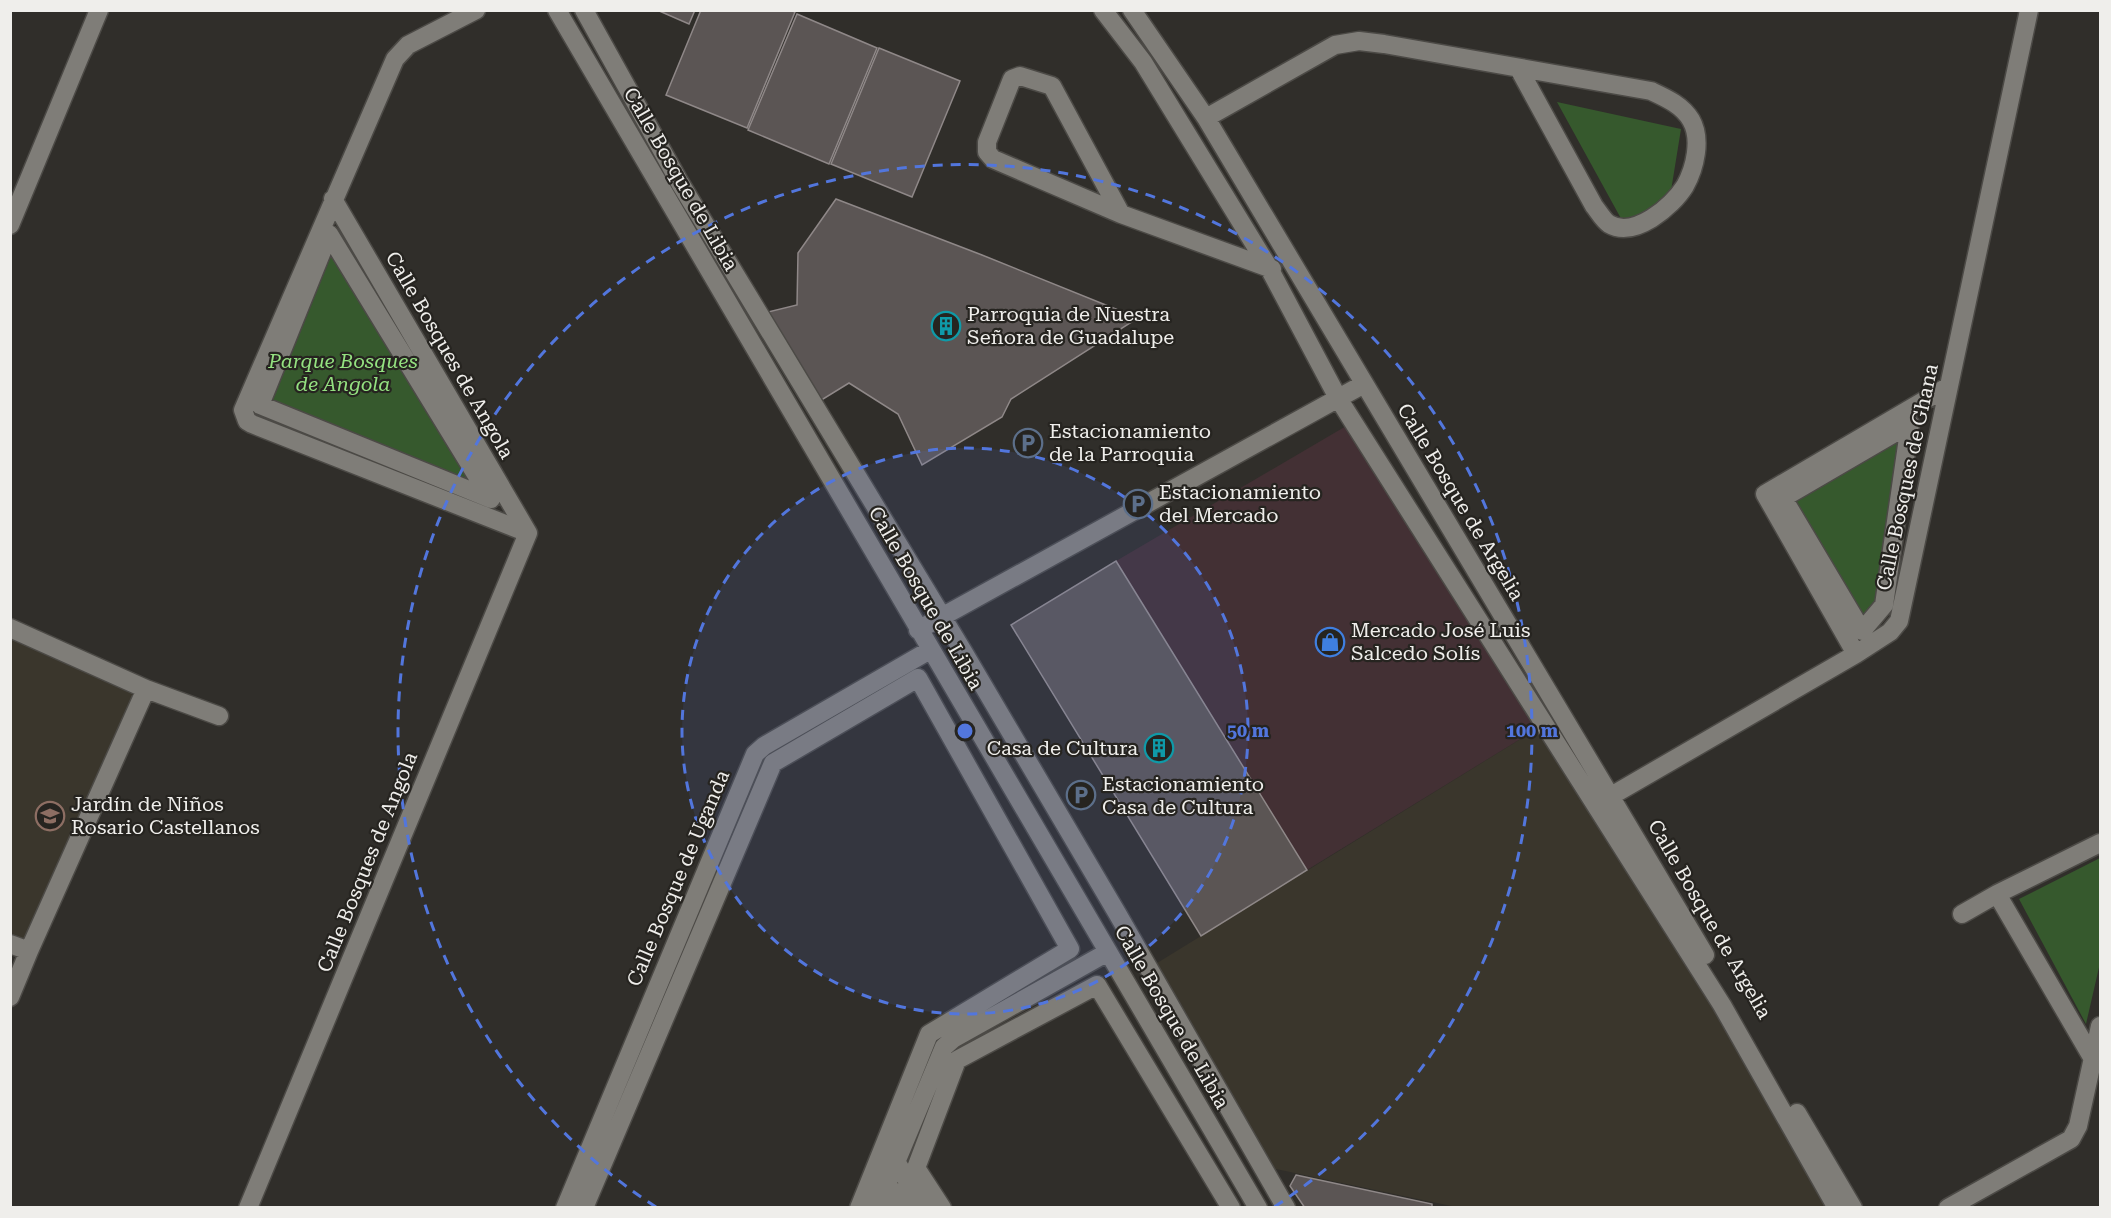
<svg xmlns="http://www.w3.org/2000/svg" width="2111" height="1218" font-family="'Roboto Serif',serif">
	<style>
		.commercial { fill: #433034 }
		.built { fill: #3a362c }
		.green { fill: #36592d }
		.building { fill: #5b5554; stroke: #8f8888; stroke-width: 1.5 }
		.lines { fill: none; stroke-linecap: round; stroke-linejoin: round }
		.minor-casing { stroke: #4c4a46; stroke-width: 21 }
		.minor { stroke: #7f7d78; stroke-width: 18 }
		.ring { fill: none; stroke: #5276dd; stroke-width: 3; stroke-dasharray: 10 8 }
		.labels { text-anchor: middle; stroke-width: 4.5; stroke-linejoin: round; paint-order: stroke }
		.street-label { font-size: 20px; fill: #efeeeb; stroke: #262420 }
		.poi-label { font-size: 20px; fill: #efeeeb; stroke: #262420; text-anchor: start }
		.park-label { font-size: 20px; font-style: italic; fill: #94e180; stroke: #262420 }
		.centre { fill: #5276dd; stroke: #262420; stroke-width: 3 }
		.ring-label { font-size: 18px; text-anchor: middle; font-weight: bold; fill: #5276dd; stroke: #262420; stroke-width: 4.5; stroke-linejoin: round; paint-order: stroke }
	</style>
	<rect width="100%" height="100%" fill="#302e2a"/>
	<path class="commercial" d="M 1353,422 L 1545,724 L 1307,870 L 1116,561 Z"/>
	<path class="built" d="M 10,628 L 146,689 L 29,951 L 11,944 Z
		M 1545,724 L 1833,1207 L 1456,1207 L 1262,1166 L 1149,968 Z"/>
	<path class="green" d="M 1557,102 L 1681,129 L 1670,197 L 1624,224 Z
		M 333,251 L 475,485 L 272,402 Z
		M 1910,424 L 1884,605 L 1862,631 L 1783,498 Z
		M 2100,858 L 2100,963 L 2086,1024 L 2019,899 Z"/>
	<path class="building" d="M 657,10 L 695,10 L 689,24 Z
		M 701,10 L 790,10 L 795,12 L 747,128 L 666,95 Z
		M 797,14 L 877,48 L 829,164 L 748,130 Z
		M 879,48 L 960,81 L 912,197 L 831,164 Z
		M 836,199 L 982,255 L 1138,318 L 1011,399 L 1002,417 L 922,465 L 898,414 L 849,383 L 815,404 L 760,314 L 797,305 L 798,253 Z
		M 1116,561 L 1307,870 L 1201,936 L 1011,625 Z
		M 1296,1175 L 1432,1204 L 1432,1208 L 1305,1208 L 1290,1186 Z"/>
	<g class="lines">
		<g class="minor-casing">
			<path id="minor" d="M 476,10 L 408,45 L 395,59 L 243,410 L 247,421 L 252,424 L 528,533
				M 557,10 L 1258,1208
				M 584,10 L 680,183 L 964,653 L 1117,913 L 1286,1208
				M 1103,10 L 1143,62 L 1269,268 L 1338,398 L 1722,1005 L 1837,1208
				M 1132,10 L 1206,118 L 1705,955
				M 1206,118 L 1335,45 L 1359,41 L 1384,44 L 1651,91 C 1666,98 1682,105 1691,120 C 1702,139 1695,168 1685,186 C 1672,207 1634,239 1609,224 C 1604,221 1598,211 1594,206 L 1519,69
				M 333,199 L 528,533
				M 1121,214 L 1052,86 L 1020,76 L 1012,79 L 987,142 L 987,152 L 993,159 L 1121,214 L 1272,269
				M 10,225 L 99,10
				M 329,234 L 491,499 L 260,405 Z
				M 1910,424 L 1884,605 L 1862,631 L 1783,498 Z
				M 10,628 L 146,689 L 219,716
				M 918,630 L 1364,384
				M 1856,654 L 1765,494 L 1949,386
				M 1611,796 L 1856,654 L 1890,632 L 1899,621 L 2029,10
				M 1997,894 L 2093,1059
				M 1962,914 L 1997,894 L 2100,843
				M 10,944 L 29,951
				M 10,997 L 29,951 L 146,689
				M 1797,1113 L 1853,1208
				M 896,1161 L 923,1208
				M 248,1208 L 528,533
				M 565,1208 L 755,754 L 764,746 L 930,650
				M 584,1208 L 773,763 L 918,678 L 1070,949 L 929,1034 L 859,1208
				M 877,1208 L 944,1047 L 953,1039 L 1108,952
				M 890,1208 L 896,1192 L 905,1208
				M 942,1208 L 916,1168 L 957,1060 L 1097,985 L 1231,1208
				M 1948,1208 L 2071,1139 L 2078,1126 L 2100,1026"/>
		</g>
		<use href="#minor" class="minor"/>
	</g>
	<circle cx="965" cy="731" r="283" fill="#5276dd" fill-opacity=".12"/>
	<g class="ring">
		<circle cx="965" cy="731" r="283"/>
		<path d="M656 1207A567 567 0 1 1 1274 1207"/>
	</g>
	<defs>
		<g id="building-ring" transform="scale(1.5)"><circle r="9.5" fill="#262420" stroke="#0f9aa8" stroke-width="1.5"/><path d="M-4-6H4V6H1V3H-1V6H-4ZM-2.5-4.3h1.7v1.8h-1.7ZM.8-4.3h1.7v1.8H.8ZM-2.5-1h1.7V.8h-1.7ZM.8-1h1.7V.8H.8Z" fill="#0f9aa8"/></g>
		<g id="parking-ring" transform="scale(1.5)"><circle r="9.5" fill="#262420" stroke="#5c6f8a" stroke-width="1.5"/><path d="M-3.5-5.5H1a3.5 3.5 0 0 1 0 7H-1V5.5H-3.5ZM-1-3.4V-.6H.8a1.4 1.4 0 0 0 0-2.8Z" fill="#5c6f8a"/></g>
		<g id="shop-ring" transform="scale(1.5)"><circle r="9.5" fill="#262420" stroke="#3f7fe0" stroke-width="1.5"/><path d="M-5-2.5h2.3a2.7 3.5 0 0 1 5.4 0H5L5.5 6h-11ZM-1.5-2.5h3a1.5 2.3 0 0 0-3 0Z" fill="#3f7fe0"/></g>
		<g id="school-ring" transform="scale(1.5)"><circle r="9.5" fill="#262420" stroke="#8d6e63" stroke-width="1.5"/><path d="M0-5L7-2L0 1L-7-2ZM-4 1L0 2.5L4 1V4Q0 6-4 4Z" fill="#8d6e63"/></g>
	</defs>
	<g fill-rule="evenodd">
		<use href="#building-ring" x="946" y="326"/>
		<use href="#parking-ring" x="1028" y="443"/>
		<use href="#parking-ring" x="1138" y="504"/>
		<use href="#shop-ring" x="1330" y="642"/>
		<use href="#building-ring" x="1159" y="748"/>
		<use href="#parking-ring" x="1081" y="795"/>
		<use href="#school-ring" x="50" y="816"/>
	</g>
	<g class="labels">
		<g class="street-label">
			<text transform="translate(681 179) rotate(60)" y="7">Calle Bosque de Libia</text>
			<text transform="translate(450 355) rotate(60)" y="7">Calle Bosques de Angola</text>
			<text transform="translate(1907 477) rotate(-78)" y="7">Calle Bosques de Ghana</text>
			<text transform="translate(1461 502) rotate(59)" y="7">Calle Bosque de Argelia</text>
			<text transform="translate(926 598) rotate(60)" y="7">Calle Bosque de Libia</text>
			<text transform="translate(367 862) rotate(-68)" y="7">Calle Bosques de Angola</text>
			<text transform="translate(678 878) rotate(-67)" y="7">Calle Bosque de Uganda</text>
			<text transform="translate(1710 919) rotate(60)" y="7">Calle Bosque de Argelia</text>
			<text transform="translate(1172 1017) rotate(60)" y="7">Calle Bosque de Libia</text>
		</g>
		<g class="poi-label">
			<text x="967" y="321">Parroquia de Nuestra<tspan x="967" dy="23">Señora de Guadalupe</tspan></text>
			<text x="1049" y="438">Estacionamiento<tspan x="1049" dy="23">de la Parroquia</tspan></text>
			<text x="1159" y="499">Estacionamiento<tspan x="1159" dy="23">del Mercado</tspan></text>
			<text x="1351" y="637">Mercado José Luis<tspan x="1351" dy="23">Salcedo Solís</tspan></text>
			<text x="1138" y="755" text-anchor="end">Casa de Cultura</text>
			<text x="1102" y="791">Estacionamiento<tspan x="1102" dy="23">Casa de Cultura</tspan></text>
			<text x="71" y="811">Jardín de Niños<tspan x="71" dy="23">Rosario Castellanos</tspan></text>
		</g>
		<g class="park-label">
			<text x="343" y="368">Parque Bosques<tspan x="343" dy="23">de Angola</tspan></text>
		</g>
	</g>
	<circle cx="965" cy="731" r="9" class="centre"/>
	<g class="ring-label">
		<text x="1248" y="737">50 m</text>
		<text x="1532" y="737">100 m</text>
	</g>
	<rect width="2111" height="1218" fill="none" stroke="#efeeeb" stroke-width="24"/>
</svg>
